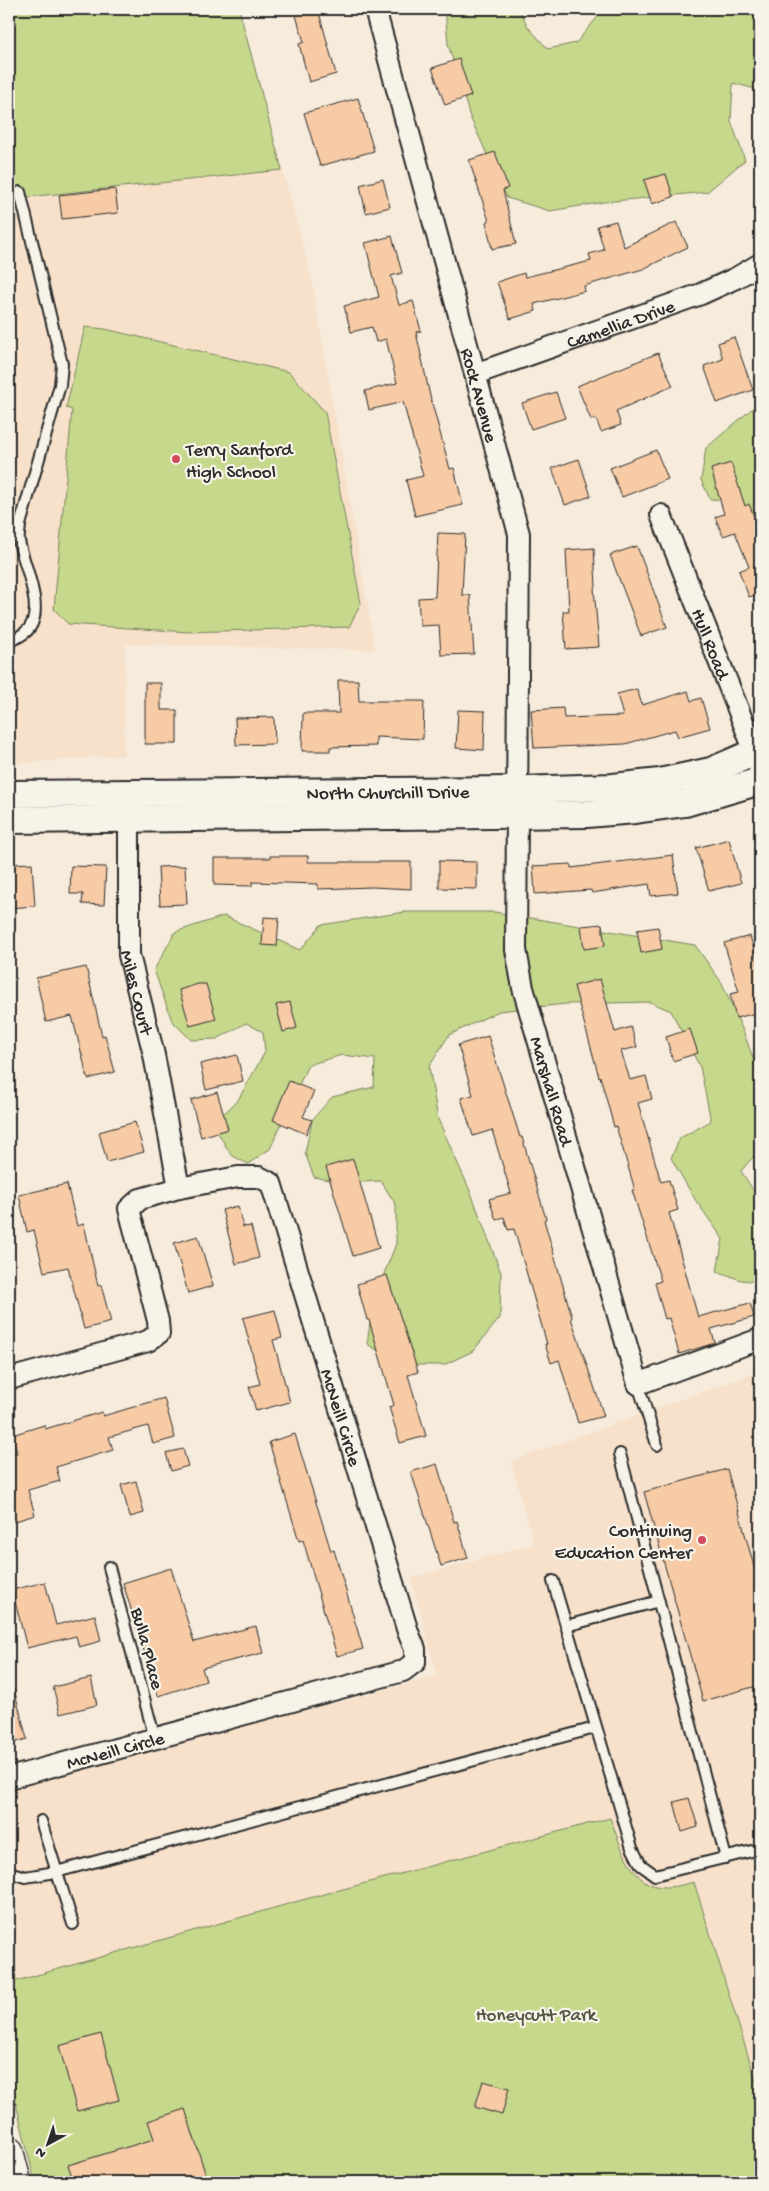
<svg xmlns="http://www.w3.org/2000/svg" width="769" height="2191" font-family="'Gochi Hand',sans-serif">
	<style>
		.built { fill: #f7e1cb }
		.green { fill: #c5d88c; stroke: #78825c }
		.building { fill: #f6cba5; stroke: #2b2b2b }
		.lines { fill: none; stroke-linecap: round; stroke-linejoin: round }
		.service-casing { stroke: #2b2b2b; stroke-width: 14 }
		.minor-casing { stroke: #2b2b2b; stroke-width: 24 }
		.tertiary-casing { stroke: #2b2b2b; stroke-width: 30 }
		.secondary-casing { stroke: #2b2b2b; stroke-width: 31 }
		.service { stroke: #f7f3e8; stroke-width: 10 }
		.minor { stroke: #f7f3e8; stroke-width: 20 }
		.tertiary { stroke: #f7f3e8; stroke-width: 26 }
		.secondary { stroke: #f7f3e8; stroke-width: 28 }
		.poi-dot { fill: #d1495b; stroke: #f7f3e8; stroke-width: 2 }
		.labels { text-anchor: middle; stroke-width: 4.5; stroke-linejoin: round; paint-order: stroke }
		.street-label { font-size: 19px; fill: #2b2b2b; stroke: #f7f3e8 }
		.poi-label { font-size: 19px; fill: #2b2b2b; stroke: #f7f3e8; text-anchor: start }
		.park-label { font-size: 19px; fill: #525643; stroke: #f7f3e8 }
	</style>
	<rect width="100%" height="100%" fill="#f7ebdb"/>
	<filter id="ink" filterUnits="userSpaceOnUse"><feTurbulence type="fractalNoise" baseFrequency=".02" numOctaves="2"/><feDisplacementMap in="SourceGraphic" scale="10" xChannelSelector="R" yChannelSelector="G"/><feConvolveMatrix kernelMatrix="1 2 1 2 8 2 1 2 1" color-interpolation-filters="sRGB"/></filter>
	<g filter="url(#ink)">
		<path class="built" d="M 9,9 L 239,9 L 311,275 L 375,650 L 125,644 L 124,755 L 9,764 Z
			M 760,1371 L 760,2094 L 694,1883 L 666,1888 L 645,1882 L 629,1864 L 610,1818 L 9,1983 L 9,1787 L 437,1676 L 411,1578 L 534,1544 L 511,1461 Z"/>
		<path class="green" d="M 9,9 L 239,9 L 282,170 L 9,199 Z
			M 445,9 L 519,9 L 528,27 L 548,49 L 576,43 L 600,14 L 609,9 L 760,9 L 760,87 L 755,89 L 733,83 L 731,121 L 745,160 L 707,192 L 604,202 L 550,211 L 507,198 L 470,117 L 448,44 Z
			M 85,327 L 105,329 L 289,372 L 325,412 L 361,603 L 349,627 L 189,632 L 68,624 L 54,609 L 72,410 L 66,408 Z
			M 760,402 L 760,517 L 730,500 L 710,499 L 701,480 L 706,448 Z
			M 405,912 L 494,912 L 695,945 L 722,983 L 743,1031 L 760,1076 L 760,1149 L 741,1171 L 753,1190 L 760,1197 L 760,1282 L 741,1280 L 717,1271 L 723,1239 L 696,1201 L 671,1158 L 680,1138 L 711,1121 L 700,1067 L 671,1011 L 650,1002 L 566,1004 L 499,1011 L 449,1035 L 429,1067 L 438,1119 L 471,1193 L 501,1273 L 500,1318 L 473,1351 L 444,1365 L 401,1365 L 367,1344 L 373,1301 L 396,1244 L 396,1205 L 381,1181 L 343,1183 L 314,1177 L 305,1153 L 312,1120 L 332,1097 L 374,1087 L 375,1059 L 342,1055 L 308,1065 L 270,1149 L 248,1164 L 231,1155 L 213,1124 L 238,1100 L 265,1052 L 263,1032 L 246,1023 L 217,1039 L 191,1040 L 172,1021 L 154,970 L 175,932 L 224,916 L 300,950 L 321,925 Z
			M 610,1818 C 621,1845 631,1889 667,1887 C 676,1887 685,1884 694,1882 L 760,2094 L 760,2182 L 35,2182 L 9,2075 L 9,1983 L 302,1900 Z"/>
		<path class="building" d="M 294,9 L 318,9 L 336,74 L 309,82 L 299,44 L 304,42 Z
			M 459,59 L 471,96 L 445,105 L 432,68 Z
			M 358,98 L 374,151 L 320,166 L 304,113 Z
			M 495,152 L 508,188 L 503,190 L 516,244 L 492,249 L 486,222 L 489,221 L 469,160 Z
			M 666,174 L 673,197 L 652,204 L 644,180 Z
			M 383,179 L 390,207 L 366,213 L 360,185 Z
			M 115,189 L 118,213 L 62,219 L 59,195 Z
			M 616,221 L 624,247 L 676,222 L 688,247 L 643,269 L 584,286 L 585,291 L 534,304 L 536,311 L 510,319 L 497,282 L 524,273 L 525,277 L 591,261 L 589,254 L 604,250 L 597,226 Z
			M 392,236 L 402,273 L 391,276 L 399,305 L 413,301 L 421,331 L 416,332 L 430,396 L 450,469 L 454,468 L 463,505 L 415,516 L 406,480 L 423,476 L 403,402 L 369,410 L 365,391 L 397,383 L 386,339 L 376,342 L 372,327 L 351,332 L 344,306 L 379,297 L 365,243 Z
			M 734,337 L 753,390 L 717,403 L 704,366 L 723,359 L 718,343 Z
			M 658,353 L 673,386 L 616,411 L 621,425 L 601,432 L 596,419 L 591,420 L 577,386 Z
			M 556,392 L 565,418 L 531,429 L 522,403 Z
			M 656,450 L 668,479 L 622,497 L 610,468 Z
			M 579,459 L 591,496 L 565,505 L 552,468 Z
			M 731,463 L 745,506 L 749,504 L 760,531 L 760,593 L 749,597 L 739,571 L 749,567 L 735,532 L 723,536 L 715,517 L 724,514 L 711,469 Z
			M 438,533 L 465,534 L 462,595 L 470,595 L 474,654 L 441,655 L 439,625 L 420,626 L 418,598 L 435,597 Z
			M 637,546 L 667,627 L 641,636 L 610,555 Z
			M 594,548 L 596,587 L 594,588 L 599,647 L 566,649 L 563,611 L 569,611 L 566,550 Z
			M 338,680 L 358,680 L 359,701 L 424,701 L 423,739 L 376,737 L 376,746 L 330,747 L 330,751 L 302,751 L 303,713 L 339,713 Z
			M 145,683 L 161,683 L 161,710 L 177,710 L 177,744 L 145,744 Z
			M 637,689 L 642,705 L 688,691 L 691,701 L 701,698 L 710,728 L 678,737 L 675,730 L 625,744 L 534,748 L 531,710 L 563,708 L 564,718 L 623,716 L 617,694 Z
			M 458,710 L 485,711 L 484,750 L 456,748 Z
			M 274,717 L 275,744 L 236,745 L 235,718 Z
			M 729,839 L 741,883 L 709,891 L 696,848 Z
			M 673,855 L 678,893 L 651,896 L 649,884 L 592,893 L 591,890 L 535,894 L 533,866 L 571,864 L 571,868 Z
			M 270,856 L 308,856 L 308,862 L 411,862 L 411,889 L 372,887 L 318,889 L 318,884 L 252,882 L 252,886 L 214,885 L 214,858 L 270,858 Z
			M 439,861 L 477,862 L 477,889 L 439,888 Z
			M 32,863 L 35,906 L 9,908 L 9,864 Z
			M 71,866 L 106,867 L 104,905 L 82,904 L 83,894 L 70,894 Z
			M 185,866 L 187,904 L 160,905 L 158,867 Z
			M 264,917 L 279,918 L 277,946 L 262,945 Z
			M 602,924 L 605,946 L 584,949 L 581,926 Z
			M 658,927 L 662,949 L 641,953 L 637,930 Z
			M 750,936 L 760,969 L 760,1012 L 736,1018 L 730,994 L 739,992 L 724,943 Z
			M 86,967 L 102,1036 L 105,1035 L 115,1072 L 88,1079 L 72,1016 L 46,1022 L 36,978 Z
			M 600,979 L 615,1032 L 631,1027 L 637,1047 L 621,1051 L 630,1080 L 646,1076 L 652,1099 L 638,1103 L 661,1182 L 669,1180 L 678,1210 L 669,1213 L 698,1317 L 750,1303 L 754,1317 L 711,1329 L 715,1343 L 679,1354 L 669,1318 L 665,1319 L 655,1283 L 661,1281 L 632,1190 L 635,1190 L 616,1126 L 614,1127 L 600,1076 L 599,1077 L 574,986 Z
			M 198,984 L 206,984 L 216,1019 L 190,1026 L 179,990 Z
			M 290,1002 L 297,1028 L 283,1032 L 276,1005 Z
			M 690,1029 L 698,1053 L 673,1061 L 666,1037 Z
			M 488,1036 L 520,1137 L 522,1137 L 546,1219 L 544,1220 L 572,1317 L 571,1318 L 604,1416 L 578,1423 L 559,1360 L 551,1363 L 545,1344 L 547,1344 L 514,1229 L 508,1230 L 504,1217 L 496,1220 L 489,1199 L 511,1193 L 492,1130 L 473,1136 L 461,1098 L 473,1095 L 458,1045 Z
			M 237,1055 L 243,1081 L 206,1090 L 200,1064 Z
			M 289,1081 L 314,1091 L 303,1117 L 312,1120 L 306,1134 L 273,1120 Z
			M 217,1092 L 228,1129 L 201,1137 L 191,1100 Z
			M 135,1122 L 144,1152 L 107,1162 L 99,1132 Z
			M 353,1159 L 379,1248 L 353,1256 L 326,1167 Z
			M 67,1184 L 77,1226 L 84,1224 L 98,1286 L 101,1285 L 111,1322 L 84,1329 L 68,1267 L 44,1272 L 34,1230 L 27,1232 L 19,1195 Z
			M 238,1206 L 243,1227 L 251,1226 L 259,1258 L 236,1264 L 222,1210 Z
			M 198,1236 L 213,1286 L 188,1293 L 174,1243 Z
			M 387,1275 L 418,1372 L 408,1375 L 426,1436 L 400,1443 L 389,1407 L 394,1405 L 369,1320 L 367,1320 L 357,1284 Z
			M 275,1310 L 282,1338 L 273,1340 L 290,1402 L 256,1411 L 249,1387 L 260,1384 L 243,1318 Z
			M 164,1398 L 175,1438 L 153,1444 L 148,1426 L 109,1437 L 113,1450 L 56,1467 L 60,1481 L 28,1490 L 35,1515 L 9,1523 L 9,1454 L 17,1453 L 12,1435 L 44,1425 L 45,1429 L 102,1412 L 103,1416 Z
			M 295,1434 L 331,1551 L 334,1550 L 363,1649 L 337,1656 L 303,1540 L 299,1541 L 269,1442 Z
			M 183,1449 L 188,1466 L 171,1471 L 166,1453 Z
			M 437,1464 L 454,1522 L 457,1521 L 468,1558 L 441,1566 L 411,1472 Z
			M 727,1469 L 760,1588 L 760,1685 L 703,1701 L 644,1492 Z
			M 136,1481 L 144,1513 L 130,1517 L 121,1485 Z
			M 171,1568 L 194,1642 L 256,1626 L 263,1653 L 202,1668 L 206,1681 L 158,1696 L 123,1583 Z
			M 45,1582 L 56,1625 L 95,1615 L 101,1641 L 79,1647 L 76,1636 L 27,1648 L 12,1590 Z
			M 91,1678 L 97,1705 L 60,1714 L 53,1687 Z
			M 14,1689 L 27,1739 L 9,1744 L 9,1690 Z
			M 689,1798 L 698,1827 L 682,1832 L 674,1802 Z
			M 101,2034 L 119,2100 L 77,2111 L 59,2046 Z
			M 483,2081 L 509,2088 L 502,2115 L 475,2107 Z
			M 185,2109 L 208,2182 L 74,2182 L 68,2165 L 154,2139 L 148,2121 Z"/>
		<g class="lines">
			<g class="service-casing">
				<path id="service" d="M 9,640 C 15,640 18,637 23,634 C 50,617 23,564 19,541 C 18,535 20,530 20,525 L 60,385 L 62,364 L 20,192
					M 638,1384 L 657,1445
					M 620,1454 L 726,1858
					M 109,1567 L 155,1739
					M 553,1581 L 632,1848 L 641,1865 L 655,1875 L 760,1849
					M 566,1626 L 659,1601
					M 41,1821 L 73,1924
					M 9,1872 L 25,1877 L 56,1872 L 595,1728"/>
			</g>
			<g class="minor-casing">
				<g id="minor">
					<path id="s1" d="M 375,9 L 519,534 L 516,950 L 523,988 L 638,1384 L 760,1339"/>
					<path id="s2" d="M 475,374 L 701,294 L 736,278 L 760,264"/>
					<path id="s3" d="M 661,515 L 755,752 L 760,771"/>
					<path id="s4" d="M 129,805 L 129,955 L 154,1055 L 179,1188"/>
					<path id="s5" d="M 9,1379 L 148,1341 L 159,1333 L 158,1321 L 129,1209 L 140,1199 L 179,1188 L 238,1177 L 259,1177 L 271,1183 L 408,1632 L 415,1649 L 415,1662 L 403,1671 L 9,1778"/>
				</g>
			</g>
			<g class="tertiary-casing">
				<g id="tertiary">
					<path id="s6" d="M 9,794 L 518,790 L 613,787 L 660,782 L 711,771 L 760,750"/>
					<path d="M 9,820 L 587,814 L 635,810 L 685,803 L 760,781"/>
				</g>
			</g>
			<g class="secondary-casing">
				<path id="secondary" d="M 9,2151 L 17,2182"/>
			</g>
			<use href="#service" class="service"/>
			<use href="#minor" class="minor"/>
			<use href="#tertiary" class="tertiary"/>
			<use href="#secondary" class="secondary"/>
		</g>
	</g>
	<g class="poi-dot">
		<circle cx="176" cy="459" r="5"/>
		<circle cx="702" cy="1540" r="5"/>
	</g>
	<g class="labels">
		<g class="street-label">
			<text dy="7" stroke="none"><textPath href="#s2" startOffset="154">Camellia Drive</textPath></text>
			<text dy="7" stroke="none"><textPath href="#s1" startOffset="400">Rock Avenue</textPath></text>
			<text dy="7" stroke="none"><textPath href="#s3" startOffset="138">Hull Road</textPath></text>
			<text dy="7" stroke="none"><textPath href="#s6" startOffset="379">North Churchill Drive</textPath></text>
			<text dy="7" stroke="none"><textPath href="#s4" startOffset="188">Miles Court</textPath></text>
			<text dy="7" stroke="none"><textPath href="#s1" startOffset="1106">Marshall Road</textPath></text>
			<text dy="7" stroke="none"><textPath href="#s5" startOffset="680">McNeill Circle</textPath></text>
			<text transform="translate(149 1648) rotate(75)" y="7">Bulla Place</text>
			<text transform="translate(115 1749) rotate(-15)" y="7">McNeill Circle</text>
		</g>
		<g class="poi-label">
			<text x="186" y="455">Terry Sanford<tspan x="186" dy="22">High School</tspan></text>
			<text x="692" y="1536" text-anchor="end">Continuing<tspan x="692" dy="22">Education Center</tspan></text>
		</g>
		<g class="park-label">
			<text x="536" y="2020">Honeycutt Park</text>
		</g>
	</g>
	<rect width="769" height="2191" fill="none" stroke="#f7f3e8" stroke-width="30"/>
	<rect x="15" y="15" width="739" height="2161" fill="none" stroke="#2b2b2b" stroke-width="2" filter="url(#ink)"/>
	<g transform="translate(48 2144) rotate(220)" stroke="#f7f3e8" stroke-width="4" paint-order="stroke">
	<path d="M0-4L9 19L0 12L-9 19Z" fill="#2b2b2b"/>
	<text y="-8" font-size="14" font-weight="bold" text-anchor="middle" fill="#2b2b2b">N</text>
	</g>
</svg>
